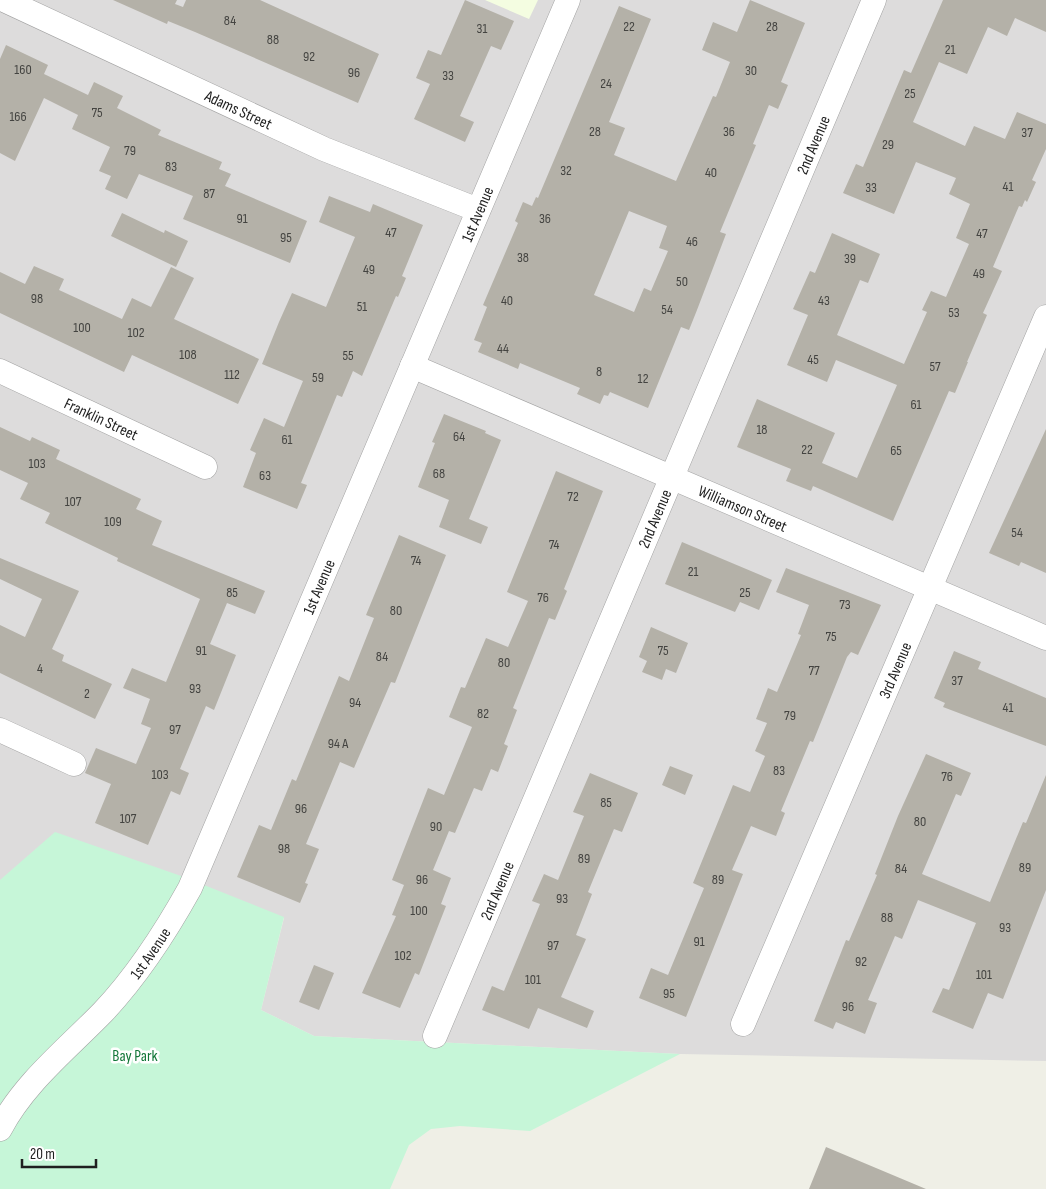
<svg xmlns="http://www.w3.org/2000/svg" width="1046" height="1189" font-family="'Sofia Sans Condensed',sans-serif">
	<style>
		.residential { fill: #dddcdc }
		.education { fill: #f4fde1 }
		.park { fill: #c6f6d8 }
		.building { fill: #b4b1a8; fill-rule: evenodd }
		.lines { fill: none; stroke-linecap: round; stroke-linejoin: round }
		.street-casing { stroke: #a3a3a3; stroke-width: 25 }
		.street { stroke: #fff; stroke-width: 24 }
		.labels { text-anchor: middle; stroke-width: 5; stroke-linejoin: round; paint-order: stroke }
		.number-label { font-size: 14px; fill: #444441 }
		.street-label { font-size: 16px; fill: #1f1f1f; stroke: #fff }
		.park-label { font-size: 16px; fill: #137739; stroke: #fff }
	</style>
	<rect width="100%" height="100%" fill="#efefe6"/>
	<path class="residential" d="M 0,0 L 1046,0 L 1046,1061 L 680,1054 L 314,1036 L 261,1010 L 284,918 L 0,880 Z"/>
	<path class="education" d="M 485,0 L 538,0 L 529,19 Z"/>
	<path class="park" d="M 55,832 L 184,877 L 284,917 L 261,1010 L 314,1036 L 680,1054 L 530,1131 L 460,1126 L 431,1129 L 409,1145 L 390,1189 L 0,1189 L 0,880 Z"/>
	<path class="building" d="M 113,0 L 177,0 L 175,4 L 183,7 L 186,0 L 260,0 L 379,54 L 358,103 L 195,32 L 168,21 L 167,24 Z
		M 465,0 L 514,21 L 501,50 L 491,46 L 460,116 L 474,122 L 465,142 L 414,119 L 430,84 L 416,78 L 428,50 L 441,55 Z
		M 750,0 L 805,23 L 781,82 L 788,85 L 778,109 L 769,105 L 753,144 L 756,145 L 720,232 L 726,234 L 697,310 L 689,330 L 681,327 L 648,408 L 610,392 L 608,396 L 604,395 L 600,404 L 577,394 L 580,388 L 520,363 L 518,369 L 478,352 L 482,343 L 474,340 L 487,307 L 483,305 L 518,223 L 515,221 L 523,202 L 532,206 L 536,197 L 538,198 L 619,6 L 651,19 L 609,122 L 625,128 L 614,155 L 676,181 L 713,96 L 716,97 L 730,62 L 702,50 L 713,22 L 737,32 ZM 629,211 L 667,226 L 659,248 L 668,251 L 651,291 L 644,288 L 634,312 L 594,295 Z
		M 943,0 L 1046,0 L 1046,32 L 1015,18 L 1007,36 L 988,27 L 967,74 L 939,62 L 913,122 L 965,146 L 974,126 L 1005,139 L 1017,112 L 1046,124 L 1046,149 L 1032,180 L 1036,182 L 1027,202 L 1025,200 L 1022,207 L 1019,206 L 993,267 L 1002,271 L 983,313 L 987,315 L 967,362 L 968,362 L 955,393 L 949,391 L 893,521 L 813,486 L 811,491 L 786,481 L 791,469 L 737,447 L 757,399 L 835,433 L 822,463 L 857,478 L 897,385 L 836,360 L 827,382 L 787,365 L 808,315 L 793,309 L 810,271 L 815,273 L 832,233 L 880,254 L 868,283 L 860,280 L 837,335 L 904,364 L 927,312 L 922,310 L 931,291 L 946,297 L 969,244 L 956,238 L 970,204 L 949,194 L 956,178 L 916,162 L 894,214 L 843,193 L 856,164 L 863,167 L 904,70 L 911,73 Z
		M 6,45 L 48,65 L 44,74 L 88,95 L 94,82 L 123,96 L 117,108 L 161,130 L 158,135 L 222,162 L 219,169 L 231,174 L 225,186 L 307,221 L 290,263 L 183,219 L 193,196 L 139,174 L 127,199 L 105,189 L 111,176 L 99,171 L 110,147 L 72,129 L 78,115 L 44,98 L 15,161 L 0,153 L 0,59 Z
		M 329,196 L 370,212 L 373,204 L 423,225 L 402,276 L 406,278 L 398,297 L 396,296 L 362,376 L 353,371 L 342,397 L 337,395 L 301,483 L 307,485 L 297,509 L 243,487 L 256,453 L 250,450 L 264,418 L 284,427 L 303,381 L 262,364 L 279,322 L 292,293 L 326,307 L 355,237 L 319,222 Z
		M 122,213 L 164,233 L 165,230 L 188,241 L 176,267 L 111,236 Z
		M 34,266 L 64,279 L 59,290 L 122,319 L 132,298 L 151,307 L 171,267 L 194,278 L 174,319 L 259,359 L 238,404 L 132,355 L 124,372 L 0,313 L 0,272 L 25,284 Z
		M 444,414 L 486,431 L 485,433 L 501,440 L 469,519 L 488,527 L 481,544 L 439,527 L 449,500 L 418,487 L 435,443 L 432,442 Z
		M 0,427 L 30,441 L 32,437 L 60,450 L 56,459 L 141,499 L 136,509 L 162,521 L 152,545 L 265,591 L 255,614 L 227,603 L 210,644 L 236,655 L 214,710 L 206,706 L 180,769 L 189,773 L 180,795 L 171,791 L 148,845 L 95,823 L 111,784 L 85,773 L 96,748 L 136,764 L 151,728 L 141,724 L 150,699 L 123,688 L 132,668 L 166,682 L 200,599 L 117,561 L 118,558 L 45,523 L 50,513 L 20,499 L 28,483 L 0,470 Z
		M 1046,429 L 1046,573 L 1021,562 L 1019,566 L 989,553 Z
		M 556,471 L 603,491 L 564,589 L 567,591 L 555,620 L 549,618 L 513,708 L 517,710 L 504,744 L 508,746 L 498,772 L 491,769 L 482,791 L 474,788 L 455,833 L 449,831 L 433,870 L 451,878 L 441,904 L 446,906 L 419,975 L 415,973 L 400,1008 L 362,993 L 396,916 L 392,915 L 404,885 L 392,880 L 428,788 L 444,795 L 472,727 L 449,717 L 461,687 L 465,688 L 486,638 L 508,647 L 525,608 L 528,601 L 507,592 Z
		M 399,535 L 446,555 L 395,683 L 391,682 L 354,768 L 340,762 L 306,844 L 319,849 L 305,883 L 308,884 L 300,903 L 237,877 L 259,825 L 271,830 L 292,779 L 296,781 L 339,676 L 349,681 L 374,618 L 366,615 Z
		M 682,542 L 772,580 L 759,610 L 740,602 L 735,612 L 665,584 Z
		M 0,558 L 79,591 L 52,649 L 64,655 L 62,661 L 112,684 L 95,719 L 0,673 L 0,625 L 25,637 L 42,599 L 0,579 Z
		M 786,568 L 881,605 L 858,655 L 851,652 L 847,657 L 813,742 L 810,741 L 781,811 L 785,813 L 776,836 L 751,826 L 732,870 L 743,874 L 686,1017 L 639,998 L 651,968 L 668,975 L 704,888 L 693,883 L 733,785 L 750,792 L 765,756 L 755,751 L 767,723 L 756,719 L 768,688 L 777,692 L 801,635 L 798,634 L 809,605 L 776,592 Z
		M 651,627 L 688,643 L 676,673 L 666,669 L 662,680 L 642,672 L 647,661 L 639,657 Z
		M 954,651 L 981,662 L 978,669 L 1046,698 L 1046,746 L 943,707 L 945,703 L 934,698 Z
		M 926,754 L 971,773 L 961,796 L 956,794 L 922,874 L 990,902 L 1023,822 L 1026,823 L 1046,775 L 1046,890 L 1003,999 L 988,993 L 973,1029 L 932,1012 L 943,988 L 949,990 L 976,923 L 918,900 L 902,939 L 895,936 L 868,1000 L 877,1003 L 865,1034 L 836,1022 L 833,1029 L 814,1021 L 846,940 L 849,941 L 877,875 L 875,874 L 898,816 Z
		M 670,766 L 693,775 L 685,795 L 662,785 Z
		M 590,773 L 638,793 L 622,832 L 614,829 L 588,892 L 592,894 L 576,935 L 586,939 L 561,997 L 594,1011 L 587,1028 L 538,1008 L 529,1029 L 482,1010 L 492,986 L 504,991 L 540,904 L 532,901 L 544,874 L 558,880 L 584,816 L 573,812 Z
		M 314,965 L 334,973 L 319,1010 L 299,1002 Z
		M 826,1147 L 926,1189 L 809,1189 Z"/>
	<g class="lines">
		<g class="street-casing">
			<g id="street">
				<path id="s1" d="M 4,0 L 324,149 L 478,210"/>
				<path id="s2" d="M 412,366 L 1046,638"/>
				<path id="s3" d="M 0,371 L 205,467"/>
				<path d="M 0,730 L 74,764"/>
				<path id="s4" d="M 743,1024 L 1046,317"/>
				<path id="s5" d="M 435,1036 L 874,0"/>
				<path id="s6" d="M 0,1129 C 24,1083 67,1049 103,1012 C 138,975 165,933 190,888 L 568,0"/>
			</g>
		</g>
		<use href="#street" class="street"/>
	</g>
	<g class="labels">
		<g class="number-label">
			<text x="230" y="25">84</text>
			<text x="629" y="31">22</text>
			<text x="772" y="31">28</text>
			<text x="482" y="33">31</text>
			<text x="273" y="44">88</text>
			<text x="950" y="54">21</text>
			<text x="309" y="61">92</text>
			<text x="23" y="74">160</text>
			<text x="751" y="75">30</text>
			<text x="354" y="77">96</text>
			<text x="448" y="80">33</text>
			<text x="606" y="88">24</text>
			<text x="910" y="98">25</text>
			<text x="97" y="117">75</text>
			<text x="18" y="121">166</text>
			<text x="595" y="136">28</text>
			<text x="729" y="136">36</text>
			<text x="1027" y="137">37</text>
			<text x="888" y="149">29</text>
			<text x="130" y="155">79</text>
			<text x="171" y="171">83</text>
			<text x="566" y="175">32</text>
			<text x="711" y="177">40</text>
			<text x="1008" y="191">41</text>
			<text x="871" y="192">33</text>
			<text x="209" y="198">87</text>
			<text x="242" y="223">91</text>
			<text x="545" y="223">36</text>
			<text x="391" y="237">47</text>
			<text x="982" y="238">47</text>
			<text x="286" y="242">95</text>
			<text x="692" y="246">46</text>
			<text x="523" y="262">38</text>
			<text x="850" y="263">39</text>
			<text x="369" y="274">49</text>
			<text x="979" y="278">49</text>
			<text x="682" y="286">50</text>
			<text x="37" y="303">98</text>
			<text x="507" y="305">40</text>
			<text x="824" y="305">43</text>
			<text x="362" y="311">51</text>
			<text x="667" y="314">54</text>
			<text x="954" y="317">53</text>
			<text x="82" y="332">100</text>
			<text x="136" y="337">102</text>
			<text x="503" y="353">44</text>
			<text x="188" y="359">108</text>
			<text x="348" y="360">55</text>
			<text x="813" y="364">45</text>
			<text x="935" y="371">57</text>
			<text x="599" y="376">8</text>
			<text x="232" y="379">112</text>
			<text x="318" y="382">59</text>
			<text x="643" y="383">12</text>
			<text x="916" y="409">61</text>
			<text x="762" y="434">18</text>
			<text x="459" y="441">64</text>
			<text x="287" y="444">61</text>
			<text x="807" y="454">22</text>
			<text x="896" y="455">65</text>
			<text x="37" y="468">103</text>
			<text x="439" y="478">68</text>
			<text x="265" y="480">63</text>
			<text x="573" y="501">72</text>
			<text x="73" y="506">107</text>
			<text x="113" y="526">109</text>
			<text x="1017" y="537">54</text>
			<text x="554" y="549">74</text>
			<text x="416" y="565">74</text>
			<text x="693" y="576">21</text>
			<text x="232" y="597">85</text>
			<text x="745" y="597">25</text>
			<text x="543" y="602">76</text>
			<text x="845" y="609">73</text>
			<text x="396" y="615">80</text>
			<text x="831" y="641">75</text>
			<text x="201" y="655">91</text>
			<text x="663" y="655">75</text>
			<text x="382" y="661">84</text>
			<text x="504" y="667">80</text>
			<text x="40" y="673">4</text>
			<text x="814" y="675">77</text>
			<text x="957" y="685">37</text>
			<text x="195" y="693">93</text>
			<text x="87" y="698">2</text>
			<text x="355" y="707">94</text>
			<text x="1008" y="712">41</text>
			<text x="483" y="718">82</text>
			<text x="790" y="720">79</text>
			<text x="175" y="734">97</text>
			<text x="338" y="748">94 A</text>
			<text x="779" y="775">83</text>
			<text x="160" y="779">103</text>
			<text x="947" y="781">76</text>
			<text x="606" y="807">85</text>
			<text x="301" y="813">96</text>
			<text x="128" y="823">107</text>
			<text x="920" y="826">80</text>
			<text x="436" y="831">90</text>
			<text x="284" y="853">98</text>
			<text x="584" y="863">89</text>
			<text x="1025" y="872">89</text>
			<text x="901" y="873">84</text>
			<text x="422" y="884">96</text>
			<text x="718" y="884">89</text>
			<text x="562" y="903">93</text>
			<text x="419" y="915">100</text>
			<text x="887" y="922">88</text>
			<text x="1005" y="932">93</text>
			<text x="699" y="946">91</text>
			<text x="553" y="950">97</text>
			<text x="403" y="960">102</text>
			<text x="861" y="966">92</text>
			<text x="984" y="979">101</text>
			<text x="533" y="984">101</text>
			<text x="669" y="998">95</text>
			<text x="848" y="1011">96</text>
		</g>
		<g class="street-label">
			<text dy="6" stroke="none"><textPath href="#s1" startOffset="259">Adams Street</textPath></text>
			<text dy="6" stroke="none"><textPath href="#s5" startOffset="968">2nd Avenue</textPath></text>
			<text dy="6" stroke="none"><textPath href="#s6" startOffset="1041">1st Avenue</textPath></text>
			<text dy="6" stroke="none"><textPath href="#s3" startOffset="112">Franklin Street</textPath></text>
			<text dy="6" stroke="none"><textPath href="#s2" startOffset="360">Williamson Street</textPath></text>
			<text dy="6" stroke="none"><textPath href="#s5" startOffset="562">2nd Avenue</textPath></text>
			<text dy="6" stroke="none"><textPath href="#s6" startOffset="636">1st Avenue</textPath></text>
			<text dy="6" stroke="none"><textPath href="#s4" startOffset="385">3rd Avenue</textPath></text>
			<text dy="6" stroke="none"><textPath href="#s5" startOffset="158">2nd Avenue</textPath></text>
			<text dy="6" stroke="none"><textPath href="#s6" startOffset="232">1st Avenue</textPath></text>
		</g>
		<g class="park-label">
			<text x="135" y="1061">Bay Park</text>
		</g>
	</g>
	<path d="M22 1159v8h74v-8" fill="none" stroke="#1f1f1f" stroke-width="2.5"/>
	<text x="30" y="1159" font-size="15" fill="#1f1f1f" stroke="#ffffff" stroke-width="4" paint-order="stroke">20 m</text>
</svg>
